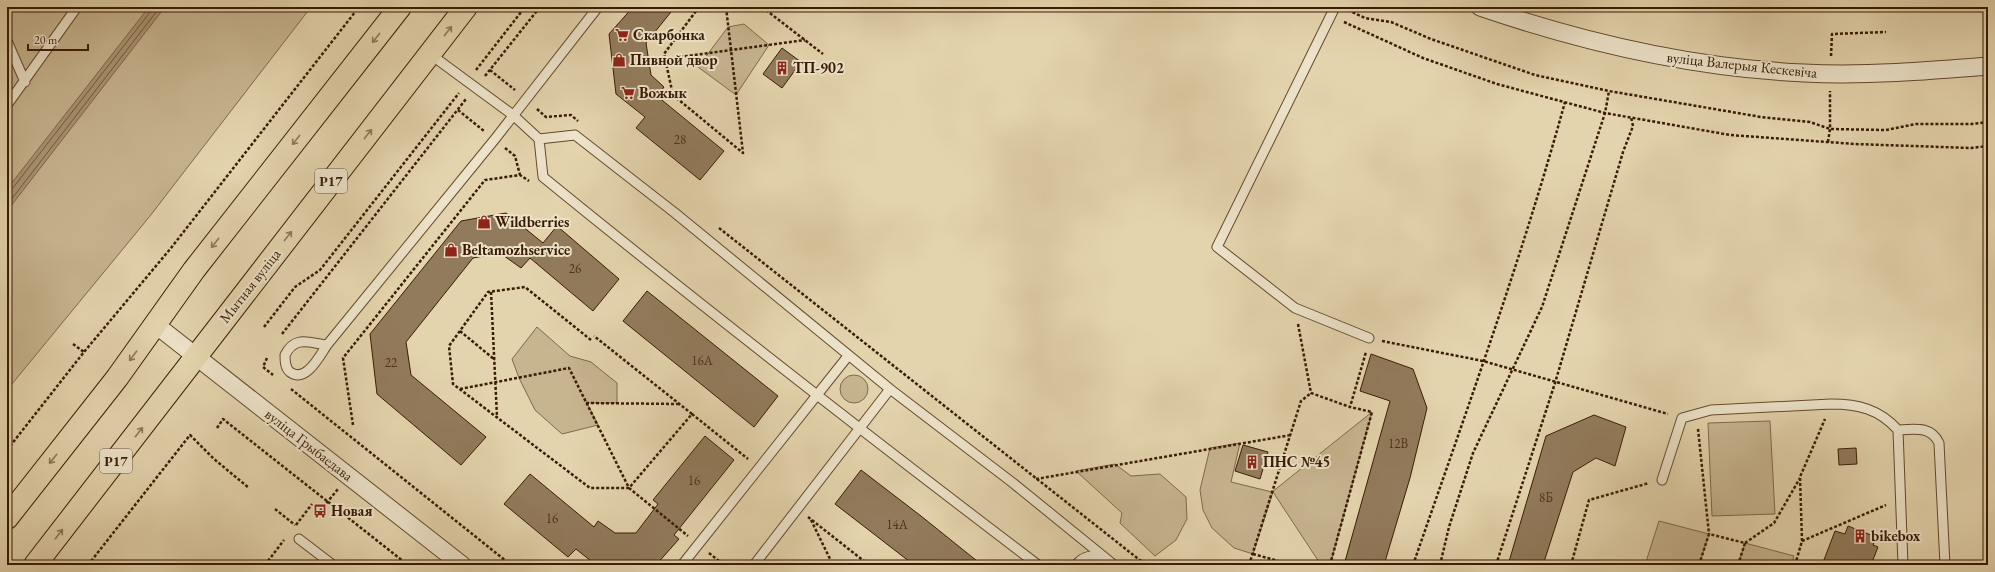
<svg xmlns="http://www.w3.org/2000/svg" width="1995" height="572" font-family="'EB Garamond',serif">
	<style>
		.green { fill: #c7b590; stroke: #80684a }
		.water { fill: #aa9574; stroke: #7d6447 }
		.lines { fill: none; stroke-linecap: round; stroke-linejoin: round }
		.shore { stroke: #72583c; stroke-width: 1 }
		.building { fill: #927b5c; stroke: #391b04 }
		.lane-casing { stroke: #64492e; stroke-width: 11 }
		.street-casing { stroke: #64492e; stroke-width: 19 }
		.highway-casing { stroke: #391b04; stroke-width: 24 }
		.path { stroke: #391b04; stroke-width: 2.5; stroke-dasharray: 3 2; stroke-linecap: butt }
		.lane { stroke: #ede3ca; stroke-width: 9 }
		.street { stroke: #ede3ca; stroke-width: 17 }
		.highway { stroke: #e4d4ad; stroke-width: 22 }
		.oneway { stroke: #8e7858 }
		.labels { text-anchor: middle; stroke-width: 4; stroke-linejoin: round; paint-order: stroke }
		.number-label { font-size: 13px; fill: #4f331a }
		.shield { fill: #ede3ca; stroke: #6f573f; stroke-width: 1 }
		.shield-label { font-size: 14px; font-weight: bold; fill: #391b04 }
		.poi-label { font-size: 15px; font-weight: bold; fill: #391b04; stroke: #ede3ca; text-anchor: start }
		.street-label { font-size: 15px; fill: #391b04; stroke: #ede3ca }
	</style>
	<rect width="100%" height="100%" fill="#e4d4ad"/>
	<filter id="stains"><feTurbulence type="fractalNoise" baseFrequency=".005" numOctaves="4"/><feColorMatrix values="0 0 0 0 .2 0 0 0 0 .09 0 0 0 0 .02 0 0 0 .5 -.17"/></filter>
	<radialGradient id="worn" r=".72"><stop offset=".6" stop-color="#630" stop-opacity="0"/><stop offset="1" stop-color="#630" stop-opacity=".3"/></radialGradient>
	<path class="green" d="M 7,7 L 311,7 L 150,216 L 7,390 Z
		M 744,24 L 769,45 L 736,95 L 698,67 L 728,27 Z
		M 537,327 L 570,356 L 591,362 L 617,383 L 617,403 L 587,403 L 598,425 L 562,434 L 535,410 L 519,378 L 512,359 Z
		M840 389a14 14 0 1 1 28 0a14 14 0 1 1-28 0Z
		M 1372,412 L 1330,565 L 1321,565 L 1273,492 L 1253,554 L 1234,548 L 1212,528 L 1203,510 L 1200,490 L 1210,448 L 1240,443 L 1231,482 L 1272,492 Z
		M 1770,421 L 1775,514 L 1712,516 L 1708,423 Z
		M 1115,464 L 1131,476 L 1160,474 L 1186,497 L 1187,519 L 1176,540 L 1155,556 L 1120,523 L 1122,513 L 1076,471 Z
		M 1659,521 L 1709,534 L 1699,565 L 1645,565 Z
		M 1745,543 L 1794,556 L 1791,565 L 1738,565 Z"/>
	<path class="water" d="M 149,7 L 165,7 L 7,211 L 7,189 Z"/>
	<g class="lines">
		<path class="shore" d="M 7,191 L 12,189 L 151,11 L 152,7
			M 7,205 L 160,7"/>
	</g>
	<path class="building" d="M 633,7 L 675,7 L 646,43 L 651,75 L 664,87 L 657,96 L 724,151 L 700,180 L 636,128 L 645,117 L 616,94 L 609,34 Z
		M 782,48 L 801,62 L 782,88 L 763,74 Z
		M 506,213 L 543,243 L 557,226 L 619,279 L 593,311 L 530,258 L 521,268 L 500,253 L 473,258 L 406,342 L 411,375 L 486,437 L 461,465 L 377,394 L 370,334 L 461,221 Z
		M 647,291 L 778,396 L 754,427 L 623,321 Z
		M 1371,354 L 1413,369 L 1427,408 L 1410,478 L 1384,565 L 1344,565 L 1390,401 L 1360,391 Z
		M 1594,415 L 1626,427 L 1615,466 L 1596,458 L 1573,472 L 1543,565 L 1508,565 L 1546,436 Z
		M 705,436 L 734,460 L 674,535 L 679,539 L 656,565 L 596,565 L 576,549 L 568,557 L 504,504 L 530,474 L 594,527 L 598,521 L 615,533 L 636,533 L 658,504 L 653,500 Z
		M 1243,445 L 1268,452 L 1260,479 L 1235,471 Z
		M 1856,448 L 1857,464 L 1839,465 L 1838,449 Z
		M 861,470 L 921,516 L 982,565 L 914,565 L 835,504 Z
		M 1848,526 L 1876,537 L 1873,545 L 1878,547 L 1871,565 L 1822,565 L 1835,531 L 1845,534 Z"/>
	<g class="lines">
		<g class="lane-casing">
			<path id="lane" d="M 1335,7 L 1217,247 L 1295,308 L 1369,338
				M 7,41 L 25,82
				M 430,54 L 513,115 L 539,139 L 543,177 C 705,309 871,438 1038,565
				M 7,105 L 77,7
				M 539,139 L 575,135 L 675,213 L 890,389 L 1013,483 L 1114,565
				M 327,345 C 309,343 295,335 285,355 C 285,361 285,368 290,372 C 306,384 320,355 327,345 L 495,139 L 598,7
				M 1898,430 C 1915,429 1931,426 1939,443 L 1945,565
				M 1662,480 L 1682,418 L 1711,410 L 1831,404 C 1858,404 1879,409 1898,430 L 1903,565
				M 299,539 L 333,565
				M 682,565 L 848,356
				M 754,565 L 890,389
				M 1076,565 C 1083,556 1093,554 1104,558"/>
		</g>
		<g class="street-casing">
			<path id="street" d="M 1480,7 C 1585,43 1693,68 1804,73 C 1865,76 1927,71 1988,66
				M 156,325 L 462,565"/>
		</g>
		<g class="highway-casing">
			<path id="highway" d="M 7,518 L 117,378 L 194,270 L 400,7
				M 35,565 L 466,7"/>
		</g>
		<path class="path" d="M 699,7 L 664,54 L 673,95 L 743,153 L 726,7
			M 762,7 L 823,54
			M 1348,10 L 1365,18 L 1391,22 L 1431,39 L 1535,75 L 1609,91 L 1761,117 L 1810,122 L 1830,129 L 1886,130 L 1916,124 L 1972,124 L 1988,122
			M 1344,22 L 1423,58 L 1497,84 L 1605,113 L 1730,135 L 1855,144 L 1971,148 L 1988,146
			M 1831,56 L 1832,34 L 1886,32
			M 665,59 L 805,40
			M 476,70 L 525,7
			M 490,70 L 515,90
			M 485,76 L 540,7
			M 537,109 L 546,117 L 571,115 L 578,121
			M 458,110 L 484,131
			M 1828,142 L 1830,129 L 1830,91
			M 505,148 L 515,156 L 520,175
			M 719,228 L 1146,565
			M 491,292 L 497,417
			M 1298,324 L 1311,393 L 1350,407 L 1366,352
			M 264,327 L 295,287 L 320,270 L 459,93
			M 460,331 L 495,360
			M 282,334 L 466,99
			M 591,340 L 525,287 L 488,292 L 449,346 L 453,384 L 590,488 L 629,488 L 692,414 L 594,336
			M 1382,341 L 1483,361 L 1668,414
			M 73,344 L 84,352
			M 267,358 L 263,367 L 273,375
			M 291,389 L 511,565
			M 460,389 L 569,368 L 629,488 L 688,536
			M 586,403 L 679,404
			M 692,414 L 748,459
			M 353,425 L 343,358 L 485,180 L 520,175 L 529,181
			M 217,428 L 223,419 L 408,565
			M 1698,429 L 1709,534
			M 7,450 L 84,352 L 171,248 L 359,7
			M 1036,479 L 1291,435
			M 275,509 L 295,525
			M 320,511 L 338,489
			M 808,517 L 869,565
			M 811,520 L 833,565
			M 296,525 L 312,504
			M 1802,541 L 1800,477 L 1825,419
			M 1745,543 L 1774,523 L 1800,478
			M 709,553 L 724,565
			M 1253,554 L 1293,565
			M 88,565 L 190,435 L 214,459 L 249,488
			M 265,565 L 284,540
			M 1249,565 L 1301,401 L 1311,393
			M 1330,565 L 1372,412 L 1350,407
			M 1413,565 C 1466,412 1522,258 1565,102
			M 1440,565 L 1449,527 L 1473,453 L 1542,307 L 1605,113 L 1609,91
			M 1496,565 L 1555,383 L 1623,152 L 1633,126 L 1631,117
			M 1571,565 L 1589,500 L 1649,483
			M 1699,565 L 1709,534 L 1745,543 L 1738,565
			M 1795,565 L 1802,541 L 1886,505"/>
		<use href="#lane" class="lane"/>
		<use href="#street" class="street"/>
		<use href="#highway" class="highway"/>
	</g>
	<defs><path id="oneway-shaft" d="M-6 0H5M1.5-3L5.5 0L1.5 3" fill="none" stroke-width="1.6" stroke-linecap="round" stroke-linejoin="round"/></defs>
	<g class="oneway">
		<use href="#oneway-shaft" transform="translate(448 31) rotate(-52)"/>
		<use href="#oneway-shaft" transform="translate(376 38) rotate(128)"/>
		<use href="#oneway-shaft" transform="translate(368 134) rotate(-52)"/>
		<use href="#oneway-shaft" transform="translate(296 140) rotate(128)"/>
		<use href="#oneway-shaft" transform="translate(288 236) rotate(-52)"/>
		<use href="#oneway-shaft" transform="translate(215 243) rotate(128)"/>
		<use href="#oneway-shaft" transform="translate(133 356) rotate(127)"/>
		<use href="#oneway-shaft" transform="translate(139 432) rotate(-52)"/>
		<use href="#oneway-shaft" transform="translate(53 459) rotate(128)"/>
		<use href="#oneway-shaft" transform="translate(59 534) rotate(-52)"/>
	</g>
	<defs>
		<g id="supermarket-bare" transform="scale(1.08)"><path d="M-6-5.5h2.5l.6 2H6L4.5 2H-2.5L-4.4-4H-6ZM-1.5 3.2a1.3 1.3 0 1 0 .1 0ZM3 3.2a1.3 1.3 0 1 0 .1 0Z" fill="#8f2418" stroke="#ede3ca" stroke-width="2.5" paint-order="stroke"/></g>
		<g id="shop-bare" transform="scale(1.08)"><path d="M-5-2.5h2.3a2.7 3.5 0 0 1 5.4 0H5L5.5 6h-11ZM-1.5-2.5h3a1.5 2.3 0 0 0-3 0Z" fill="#8f2418" stroke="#ede3ca" stroke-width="2.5" paint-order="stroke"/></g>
		<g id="building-bare" transform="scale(1.08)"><path d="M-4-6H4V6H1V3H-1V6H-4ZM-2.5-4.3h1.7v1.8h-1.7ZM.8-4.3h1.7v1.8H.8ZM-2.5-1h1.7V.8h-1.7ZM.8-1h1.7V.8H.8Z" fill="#8f2418" stroke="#ede3ca" stroke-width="2.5" paint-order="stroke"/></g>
		<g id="bus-bare" transform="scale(1.08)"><path d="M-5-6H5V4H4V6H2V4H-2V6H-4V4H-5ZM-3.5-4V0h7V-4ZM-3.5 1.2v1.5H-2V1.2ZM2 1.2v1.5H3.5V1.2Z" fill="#8f2418" stroke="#ede3ca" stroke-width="2.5" paint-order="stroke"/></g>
	</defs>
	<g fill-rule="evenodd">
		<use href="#supermarket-bare" x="622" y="35"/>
		<use href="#shop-bare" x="619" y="60"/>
		<use href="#building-bare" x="782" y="68"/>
		<use href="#supermarket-bare" x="628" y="93"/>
		<use href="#shop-bare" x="484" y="222"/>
		<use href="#shop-bare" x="451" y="250"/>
		<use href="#building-bare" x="1252" y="462"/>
		<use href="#bus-bare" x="320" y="511"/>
		<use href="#building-bare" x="1860" y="536"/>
	</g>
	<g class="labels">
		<g class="number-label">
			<text x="680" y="144">28</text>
			<text x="575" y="273">26</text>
			<text x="702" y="365">16А</text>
			<text x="391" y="367">22</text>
			<text x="1398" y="448">12В</text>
			<text x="694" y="485">16</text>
			<text x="1546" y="502">8Б</text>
			<text x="552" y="523">16</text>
			<text x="897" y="529">14А</text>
		</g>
		<g class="shield">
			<rect x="315" y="169" width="32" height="24" rx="3"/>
			<rect x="100" y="449" width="32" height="24" rx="3"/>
		</g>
		<g class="shield-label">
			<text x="331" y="186">Р17</text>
			<text x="116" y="466">Р17</text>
		</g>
		<g class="poi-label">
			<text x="633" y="40">Скарбонка</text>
			<text x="630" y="65">Пивной двор</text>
			<text x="793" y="73">ТП-902</text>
			<text x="639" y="98">Вожык</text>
			<text x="495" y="227">Wildberries</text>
			<text x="462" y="255">Beltamozhservice</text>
			<text x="1263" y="467">ПНС №45</text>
			<text x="331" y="516">Новая</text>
			<text x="1871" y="541">bikebox</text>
		</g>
		<g class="street-label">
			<text transform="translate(1742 65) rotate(6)" y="5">вуліца Валерыя Кескевіча</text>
			<text transform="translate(250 286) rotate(-52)" y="5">Мытная вуліца</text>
			<text transform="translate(309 445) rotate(38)" y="5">вуліца Грыбаедава</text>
		</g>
	</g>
	<rect width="1995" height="572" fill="none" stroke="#e4d4ad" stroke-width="24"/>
	<rect x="8" y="8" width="1979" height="556" fill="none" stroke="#391b04" stroke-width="2"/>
	<rect x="12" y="12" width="1971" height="548" fill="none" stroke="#391b04"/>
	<path d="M28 44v6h60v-6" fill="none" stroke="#391b04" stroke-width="2"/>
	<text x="34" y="44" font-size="12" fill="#391b04" stroke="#ede3ca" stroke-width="3" paint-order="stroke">20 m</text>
	<rect width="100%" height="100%" filter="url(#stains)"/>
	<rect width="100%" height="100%" fill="url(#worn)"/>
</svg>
